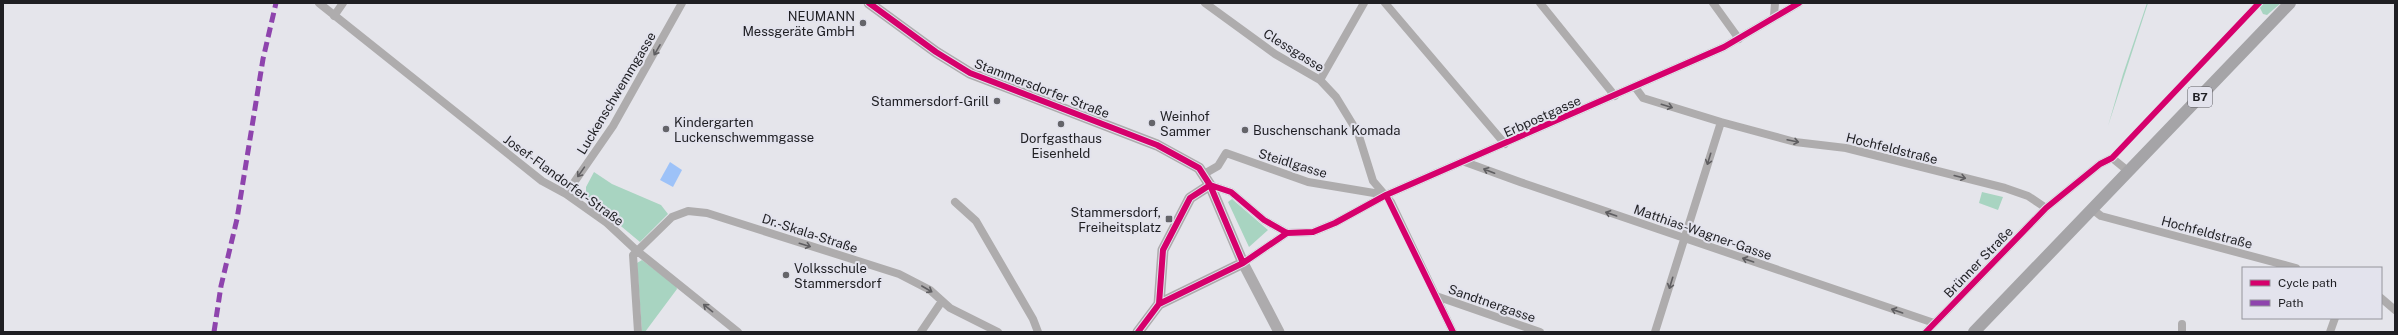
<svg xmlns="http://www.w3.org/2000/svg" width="2398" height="335" font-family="'Public Sans',sans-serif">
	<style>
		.green { fill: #a8d4c1 }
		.water { fill: #9dc2f8 }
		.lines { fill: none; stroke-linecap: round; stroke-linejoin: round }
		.street { stroke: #aeacad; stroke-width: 8 }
		.secondary { stroke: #adabad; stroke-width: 11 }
		.primary { stroke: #a5a4a7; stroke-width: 12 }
		.quiet { stroke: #8e44ad; stroke-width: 5; stroke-dasharray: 10 5; stroke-linecap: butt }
		.cycleway-casing { stroke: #e3e3ed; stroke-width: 8 }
		.cycleway { stroke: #d6006c; stroke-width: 6 }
		.oneway { stroke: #5f5e61 }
		.poi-dot { fill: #646469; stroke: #e3e3ed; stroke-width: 1.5 }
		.labels { text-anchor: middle; stroke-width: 4; stroke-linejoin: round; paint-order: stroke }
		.shield { fill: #e3e3ed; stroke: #5a5a60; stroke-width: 1 }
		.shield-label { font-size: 12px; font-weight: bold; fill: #1f1f23 }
		.poi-label { font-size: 13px; fill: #1f1f23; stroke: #e3e3ed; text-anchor: start }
		.street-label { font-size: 13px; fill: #1f1f23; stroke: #e3e3ed }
	</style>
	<rect width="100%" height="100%" fill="#e5e5eb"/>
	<path class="green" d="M 2147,3 L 2148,3 L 2108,126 L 2123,74 Z
		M 2262,3 L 2281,3 L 2267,15 L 2263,14 L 2259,6 Z
		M 594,172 L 612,184 L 661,205 L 668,214 L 640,242 L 586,197 L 586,187 Z
		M 1982,192 L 2003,197 L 1998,210 L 1979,203 Z
		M 1232,199 L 1268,230 L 1249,247 L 1228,202 Z
		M 642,260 L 676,286 L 677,289 L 645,332 L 642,332 L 637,263 Z"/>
	<path class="water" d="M 670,162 L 682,170 L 673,187 L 660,180 Z"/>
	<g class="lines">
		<path class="street" d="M 319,3 L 542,181 L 566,194 L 607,223 L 636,250 L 738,332
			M 1205,3 L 1275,54 L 1320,80 L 1336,97 L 1358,133 L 1373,181 L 1391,202 L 1453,332
			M 1385,3 L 1505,144
			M 1540,3 L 1615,96
			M 1713,3 L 1739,39
			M 334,16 L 343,3
			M 1774,16 L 1775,3
			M 1320,80 L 1364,3
			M 1635,87 L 1643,98 L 1721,122 L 1795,142 L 1846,148 L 2005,188 L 2028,196 L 2046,208
			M 1465,162 L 1520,182 L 1934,323
			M 1204,174 L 1218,166 L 1226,153 L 1308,182 L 1386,195
			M 1210,185 L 1231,192 L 1264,220 L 1287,233 L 1313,232 L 1335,223 L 1386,195 L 1724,47 L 1799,3
			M 566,194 L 613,126 L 682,3
			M 955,202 L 976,221 L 1033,319 L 1038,332
			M 2092,209 L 2101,216 L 2296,268
			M 1243,263 L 1287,233
			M 1436,296 L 1540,332
			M 2381,298 L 2395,310
			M 2182,324 L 2182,332
			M 638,332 L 633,255 L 672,217 L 688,211 L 707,213 L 899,274 L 930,290 L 950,308 L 998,332
			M 921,332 L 942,301
			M 1655,332 L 1721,122
			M 1926,332 L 2046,208 L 2100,164 L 2112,158 L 2128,171
			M 2330,332 L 2335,318"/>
		<path class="secondary" d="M 869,3 L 936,52 L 970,73 L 1157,145 L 1199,168 L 1210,185 L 1243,263 L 1279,332
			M 1159,304 L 1163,250 L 1190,198 L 1210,185
			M 1138,332 L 1159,304 L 1243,263"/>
		<path class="primary" d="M 1974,332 L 2290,3"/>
		<path class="quiet" d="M 214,332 L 221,286 L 237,219 L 263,59 L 276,3"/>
		<g class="cycleway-casing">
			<path id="cycleway" d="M 869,3 L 936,52 L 970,73 L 1157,145 L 1199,168 L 1210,185 L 1243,263
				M 1210,185 L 1231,192 L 1264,220 L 1287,233 L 1313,232 L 1335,223 L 1386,195 L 1724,47 L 1799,3
				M 1386,195 L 1453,332
				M 1159,304 L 1163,250 L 1190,198 L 1210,185
				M 1138,332 L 1159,304 L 1243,263 L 1287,233
				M 1926,332 L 2046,208 L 2100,164 L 2112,158 L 2259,3"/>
		</g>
		<use href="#cycleway" class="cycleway"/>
	</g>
	<defs><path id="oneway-shaft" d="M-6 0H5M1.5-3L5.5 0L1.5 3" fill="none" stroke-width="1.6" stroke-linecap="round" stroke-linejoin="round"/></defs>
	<g class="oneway">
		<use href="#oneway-shaft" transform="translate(657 50) rotate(120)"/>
		<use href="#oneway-shaft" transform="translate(1667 106) rotate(17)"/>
		<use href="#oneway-shaft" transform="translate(1793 141) rotate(12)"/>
		<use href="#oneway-shaft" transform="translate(1709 159) rotate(107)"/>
		<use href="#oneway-shaft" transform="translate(1489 171) rotate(-159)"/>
		<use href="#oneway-shaft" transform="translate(581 172) rotate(125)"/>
		<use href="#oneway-shaft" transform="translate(1960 177) rotate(14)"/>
		<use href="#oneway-shaft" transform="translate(1611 214) rotate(-161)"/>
		<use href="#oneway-shaft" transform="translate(805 245) rotate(17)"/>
		<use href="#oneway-shaft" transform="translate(1748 260) rotate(-161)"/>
		<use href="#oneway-shaft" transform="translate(1671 283) rotate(107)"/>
		<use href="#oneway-shaft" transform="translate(927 289) rotate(30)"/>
		<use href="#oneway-shaft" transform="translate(708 308) rotate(-141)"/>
		<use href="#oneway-shaft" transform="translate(1897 311) rotate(-161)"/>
	</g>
	<g class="poi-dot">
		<circle cx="863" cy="23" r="4"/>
		<circle cx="997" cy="101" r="4"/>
		<circle cx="1152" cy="123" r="4"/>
		<circle cx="1061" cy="124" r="4"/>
		<circle cx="666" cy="129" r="4"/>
		<circle cx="1245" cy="130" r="4"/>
		<rect x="1165" y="215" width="8" height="8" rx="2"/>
		<circle cx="786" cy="275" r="4"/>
	</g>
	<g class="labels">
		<rect class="shield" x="2188" y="87" width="24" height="20" rx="3"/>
		<g class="shield-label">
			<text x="2200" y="101">B7</text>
		</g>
		<g class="poi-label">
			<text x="855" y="21" text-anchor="end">NEUMANN<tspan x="855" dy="15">Messgeräte GmbH</tspan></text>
			<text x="989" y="106" text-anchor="end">Stammersdorf-Grill</text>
			<text x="1160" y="121">Weinhof<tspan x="1160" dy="15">Sammer</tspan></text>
			<text x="674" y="127">Kindergarten<tspan x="674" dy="15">Luckenschwemmgasse</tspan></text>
			<text x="1253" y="135">Buschenschank Komada</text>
			<text x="1061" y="143" text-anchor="middle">Dorfgasthaus<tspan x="1061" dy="15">Eisenheld</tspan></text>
			<text x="1161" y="217" text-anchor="end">Stammersdorf,<tspan x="1161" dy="15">Freiheitsplatz</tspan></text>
			<text x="794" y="273">Volksschule<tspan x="794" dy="15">Stammersdorf</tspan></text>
		</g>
		<g class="street-label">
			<text transform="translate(1294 50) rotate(32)" y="5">Clessgasse</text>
			<text transform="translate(1042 88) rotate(21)" y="5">Stammersdorfer Straße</text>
			<text transform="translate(616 93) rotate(-59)" y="5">Luckenschwemmgasse</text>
			<text transform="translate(1542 116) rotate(-24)" y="5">Erbpostgasse</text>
			<text transform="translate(1892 148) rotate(14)" y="5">Hochfeldstraße</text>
			<text transform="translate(1293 163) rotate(17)" y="5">Steidlgasse</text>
			<text transform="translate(564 180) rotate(36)" y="5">Josef-Flandorfer-Straße</text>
			<text transform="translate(1703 232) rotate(19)" y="5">Matthias-Wagner-Gasse</text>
			<text transform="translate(2207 232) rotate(15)" y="5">Hochfeldstraße</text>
			<text transform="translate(810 233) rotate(18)" y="5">Dr.-Skala-Straße</text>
			<text transform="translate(1978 262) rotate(-46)" y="5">Brünner Straße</text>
			<text transform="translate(1492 303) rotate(19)" y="5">Sandtnergasse</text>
		</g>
	</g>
	<rect width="2398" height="335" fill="none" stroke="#1f1f23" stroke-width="8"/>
	<rect x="2242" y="267" width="140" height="52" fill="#e3e3ed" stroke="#95959c"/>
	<rect x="2250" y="280" width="20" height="6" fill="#d6006c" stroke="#95959c"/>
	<text x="2278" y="287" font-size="12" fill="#1f1f23">Cycle path</text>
	<rect x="2250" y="300" width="20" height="6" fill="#8e44ad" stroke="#95959c"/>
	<text x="2278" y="307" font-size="12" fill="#1f1f23">Path</text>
</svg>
